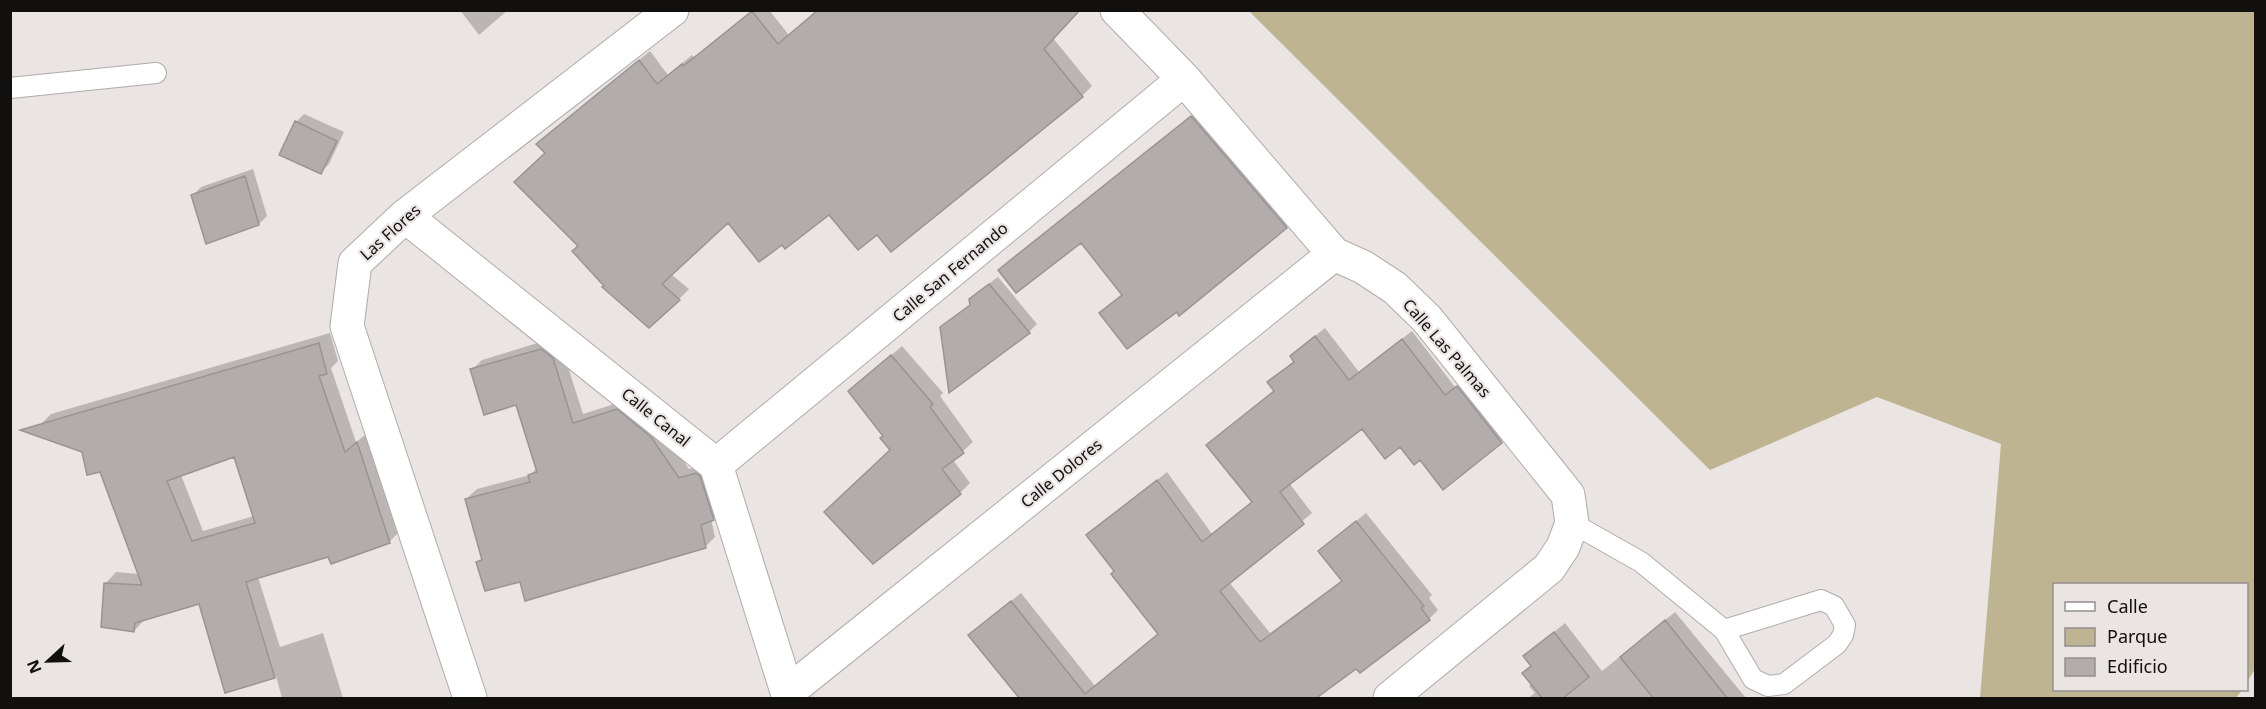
<svg xmlns="http://www.w3.org/2000/svg" width="2266" height="709" font-family="'Noto Sans',sans-serif">
	<style>
		.green { fill: #beb492 }
		.shadow { fill: #0003; fill-rule: evenodd }
		.building { fill: #b3acad; stroke: #999394; stroke-width: 1.5; fill-rule: evenodd }
		.lines { fill: none; stroke-linecap: round; stroke-linejoin: round }
		.service-casing { stroke: #b1aba9; stroke-width: 22 }
		.minor-casing { stroke: #b1aba9; stroke-width: 35 }
		.service { stroke: #fff; stroke-width: 20 }
		.minor { stroke: #fff; stroke-width: 33 }
		.labels { text-anchor: middle; stroke-width: 4.5; stroke-linejoin: round; paint-order: stroke }
		.street-label { font-size: 16px; fill: #120f0f; stroke: #eae4e2 }
	</style>
	<rect width="100%" height="100%" fill="#eae4e2"/>
	<path class="green" d="M 1249,11 L 2255,11 L 2255,669 L 2247,682 L 2246,584 L 2054,584 L 2054,690 L 2242,690 L 2236,698 L 1980,698 L 2001,444 L 1877,397 L 1710,470 Z"/>
	<path class="shadow" d="M 460,10 L 508,10 L 479,35 Z
		M 753,10 L 769,10 L 789,35 L 1053,38 L 1092,86 L 1082,96 L 877,233 L 829,213 L 782,242 L 728,220 L 671,274 L 689,289 L 679,299 L 606,285 L 580,245 L 547,153 L 548,134 L 650,51 L 668,75 L 692,55 L 694,57 L 703,50 Z
		M 1200,109 L 1294,218 L 1286,227 L 1177,310 L 1123,294 L 1081,241 L 1000,270 Z
		M 304,114 L 344,132 L 329,164 L 320,173 L 296,122 Z
		M 253,169 L 267,216 L 259,224 L 193,195 L 201,187 Z
		M 998,277 L 1037,324 L 1029,332 L 942,328 L 971,304 L 970,300 L 979,291 Z
		M 1325,328 L 1359,372 L 1412,331 L 1455,387 L 1467,378 L 1511,433 L 1443,488 L 1420,458 L 1400,445 L 1363,427 L 1289,483 L 1312,513 L 1229,582 L 1270,633 L 1343,580 L 1320,551 L 1366,513 L 1432,595 L 1429,598 L 1438,610 L 1429,619 L 1357,666 L 1285,698 L 1020,698 L 980,626 L 1021,593 L 1095,686 L 1159,633 L 1088,535 L 1167,472 L 1212,534 L 1253,501 L 1208,445 L 1275,390 L 1269,382 L 1295,360 L 1292,356 L 1301,347 Z
		M 330,333 L 338,361 L 331,368 L 356,442 L 369,432 L 401,530 L 389,542 L 329,555 L 258,577 L 280,647 L 323,633 L 343,698 L 282,698 L 276,676 L 226,691 L 200,602 L 145,619 L 134,631 L 105,584 L 116,572 L 139,574 L 101,470 L 83,451 L 40,425 L 51,414 ZM 235,455 L 254,516 L 203,531 L 181,475 Z
		M 551,339 L 562,348 L 583,414 L 627,400 L 661,427 L 689,469 L 707,464 L 723,508 L 711,519 L 715,537 L 705,547 L 522,580 L 478,562 L 483,557 L 466,499 L 477,489 L 530,475 L 537,468 L 517,404 L 472,370 L 482,360 Z
		M 902,346 L 943,393 L 940,396 L 973,442 L 953,460 L 970,483 L 960,493 L 892,449 L 884,436 L 850,391 Z
		M 1675,612 L 1746,698 L 1528,698 L 1535,693 L 1529,686 L 1532,683 L 1524,673 L 1532,665 L 1525,656 L 1565,623 L 1602,671 Z"/>
	<path class="building" d="M 818,10 L 1080,10 L 1044,49 L 1083,97 L 891,252 L 877,235 L 858,250 L 829,215 L 785,249 L 782,245 L 759,262 L 728,223 L 662,284 L 680,300 L 649,328 L 602,287 L 604,286 L 572,251 L 578,246 L 514,182 L 545,153 L 536,144 L 639,60 L 657,84 L 682,64 L 683,66 L 691,60 L 752,11 L 778,44 Z
		M 1191,116 L 1287,228 L 1179,316 L 1177,312 L 1127,349 L 1099,313 L 1122,295 L 1081,243 L 1016,293 L 998,270 Z
		M 295,121 L 337,141 L 321,174 L 279,155 Z
		M 245,176 L 259,225 L 206,244 L 191,195 Z
		M 989,284 L 1030,333 L 949,393 L 940,327 L 970,305 L 969,299 Z
		M 1315,336 L 1349,380 L 1402,339 L 1445,395 L 1457,386 L 1502,443 L 1443,490 L 1420,460 L 1414,465 L 1400,447 L 1385,459 L 1362,429 L 1280,492 L 1304,524 L 1220,591 L 1260,642 L 1342,581 L 1318,551 L 1356,521 L 1424,606 L 1421,608 L 1430,620 L 1360,673 L 1356,669 L 1315,699 L 1020,699 L 968,635 L 1011,601 L 1085,694 L 1158,634 L 1111,574 L 1114,571 L 1086,535 L 1157,480 L 1202,542 L 1252,502 L 1206,445 L 1274,391 L 1267,382 L 1294,362 L 1290,356 Z
		M 319,343 L 327,374 L 319,376 L 345,452 L 357,442 L 390,543 L 331,564 L 328,557 L 246,582 L 275,678 L 225,693 L 199,604 L 135,623 L 134,632 L 101,627 L 104,583 L 142,585 L 100,472 L 87,475 L 82,452 L 20,430 ZM 234,457 L 255,523 L 192,541 L 167,481 Z
		M 541,349 L 553,358 L 573,423 L 617,409 L 651,437 L 679,478 L 696,473 L 700,476 L 714,520 L 701,525 L 706,548 L 525,601 L 520,582 L 485,591 L 476,562 L 482,560 L 465,499 L 530,482 L 528,475 L 537,472 L 516,405 L 484,415 L 470,369 Z
		M 891,355 L 933,404 L 930,407 L 964,453 L 942,469 L 961,494 L 873,564 L 824,512 L 890,450 L 880,438 L 883,436 L 848,391 Z
		M 1665,620 L 1728,699 L 1654,699 L 1620,657 Z
		M 1554,632 L 1589,677 L 1562,699 L 1543,699 L 1522,673 L 1531,666 L 1523,656 Z"/>
	<g class="lines">
		<g class="service-casing">
			<path id="service" d="M 10,88 L 156,73
				M 1572,523 L 1641,562 L 1724,630 L 1753,679 L 1768,686 L 1784,684 L 1837,644 L 1843,635 L 1845,625 L 1834,606 L 1821,600 L 1724,630"/>
		</g>
		<g class="minor-casing">
			<path id="minor" d="M 1117,10 L 1184,79 L 1334,254 L 1363,267 L 1395,288 L 1427,319 L 1568,495 L 1572,523 L 1563,547 L 1549,568 L 1390,698
				M 405,216 L 716,465 L 789,698
				M 716,465 L 1184,79
				M 788,692 L 1334,254
				M 470,698 L 347,326 L 355,263 L 405,216 L 672,10"/>
		</g>
		<use href="#service" class="service"/>
		<use href="#minor" class="minor"/>
	</g>
	<g class="labels">
		<g class="street-label">
			<text transform="translate(390 232) rotate(-42)" y="6">Las Flores</text>
			<text transform="translate(950 272) rotate(-40)" y="6">Calle San Fernando</text>
			<text transform="translate(1447 348) rotate(49)" y="6">Calle Las Palmas</text>
			<text transform="translate(656 417) rotate(39)" y="6">Calle Canal</text>
			<text transform="translate(1061 473) rotate(-39)" y="6">Calle Dolores</text>
		</g>
	</g>
	<rect width="2266" height="709" fill="none" stroke="#120f0f" stroke-width="24"/>
	<rect x="2053" y="583" width="195" height="108" fill="#eae4e2" stroke="#948f8e" stroke-width="1.5"/>
	<rect x="2065" y="602" width="30" height="9" fill="#ffffff" stroke="#948f8e" stroke-width="1.5"/>
	<text x="2107" y="613" font-size="18" fill="#120f0f">Calle</text>
	<rect x="2065" y="628" width="30" height="18" fill="#beb492" stroke="#948f8e" stroke-width="1.5"/>
	<text x="2107" y="643" font-size="18" fill="#120f0f">Parque</text>
	<rect x="2065" y="658" width="30" height="18" fill="#b3acad" stroke="#948f8e" stroke-width="1.5"/>
	<text x="2107" y="673" font-size="18" fill="#120f0f">Edificio</text>
	<g transform="translate(48 661) rotate(248)" stroke="#eae4e2" stroke-width="4.5" paint-order="stroke">
	<path d="M0-4.5L10 22L0 15L-10 22Z" fill="#120f0f"/>
	<text y="-9" font-size="16" font-weight="bold" text-anchor="middle" fill="#120f0f">N</text>
	</g>
</svg>
